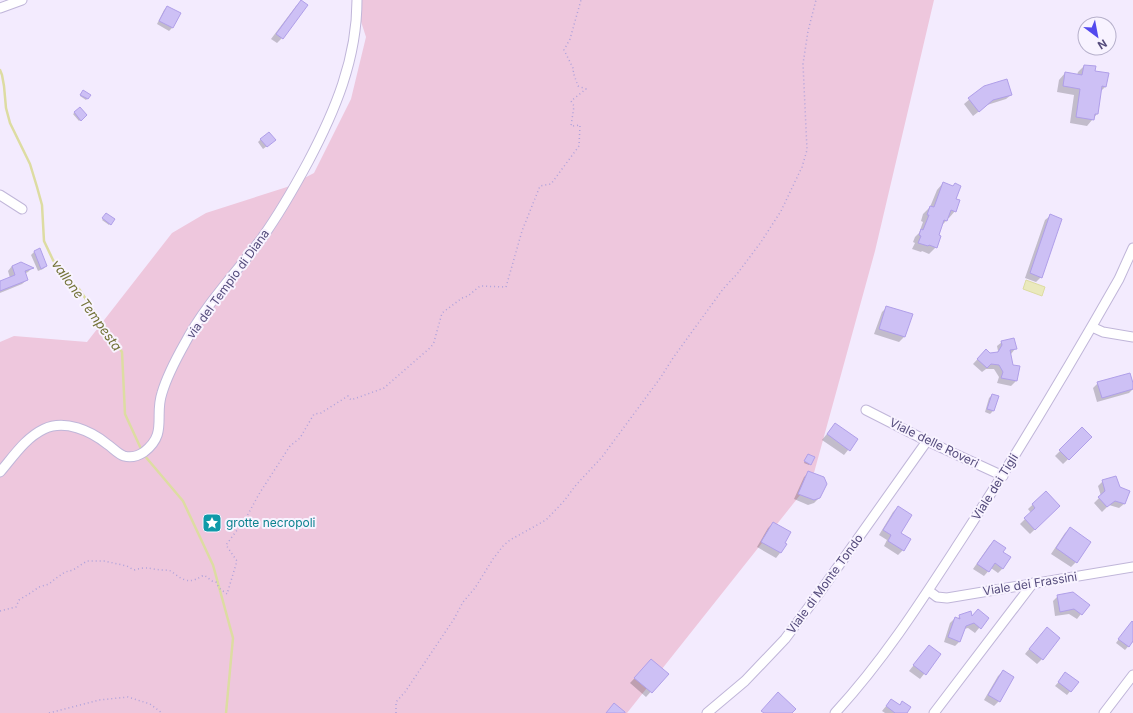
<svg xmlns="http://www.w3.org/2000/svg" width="1133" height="713" font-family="Inter,sans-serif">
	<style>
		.green { fill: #eec7dd }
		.water { fill: #eae9bd; stroke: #dddca2 }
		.shadow { fill: #0003 }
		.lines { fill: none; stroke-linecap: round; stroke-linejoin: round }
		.stream { stroke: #dddca2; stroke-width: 2.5 }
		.building { fill: #cdc0f5; stroke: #b09fe9 }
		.minor-casing { stroke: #c0b6d9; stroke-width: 11 }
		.path { stroke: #afa2db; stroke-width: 1.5; stroke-dasharray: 1 3; stroke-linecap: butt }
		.minor { stroke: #fff; stroke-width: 9 }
		.labels { text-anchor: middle; stroke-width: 4; stroke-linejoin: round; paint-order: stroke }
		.street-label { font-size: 12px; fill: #544b7c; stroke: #f8f3ff }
		.culture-label { font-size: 12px; fill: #0d838f; stroke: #f8f3ff; text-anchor: start }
		.water-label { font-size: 13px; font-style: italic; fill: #727237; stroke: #f8f3ff }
	</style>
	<rect width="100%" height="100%" fill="#f3ebfe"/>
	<path class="green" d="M 354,0 L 934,0 L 875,251 L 812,480 L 627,713 L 0,713 L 0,342 L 14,336 L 87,342 L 172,233 L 206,213 L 287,187 L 314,173 L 351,99 L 366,37 Z"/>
	<path class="water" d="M 1026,280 L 1045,287 L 1042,296 L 1023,289 Z"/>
	<path class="shadow" d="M 301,1 L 282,38 L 277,43 L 271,39 L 296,6 Z
		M 167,7 L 180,14 L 172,28 L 169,31 L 157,24 L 164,10 Z
		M 1084,66 L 1094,71 L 1106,86 L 1100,92 L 1097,114 L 1087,126 L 1070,123 L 1074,95 L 1057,92 L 1059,80 L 1065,73 L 1077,75 L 1078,72 Z
		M 984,87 L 1011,95 L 1006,99 L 987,105 L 973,116 L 964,104 Z
		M 81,93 L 88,98 L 86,100 L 80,96 Z
		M 80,108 L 86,115 L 79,121 L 73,114 Z
		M 261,139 L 271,143 L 263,149 L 258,142 Z
		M 943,183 L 955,200 L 955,211 L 949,218 L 947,218 L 946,221 L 941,226 L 936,247 L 929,254 L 922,251 L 921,252 L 912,249 L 915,243 L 913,242 L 915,237 L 919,233 L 923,222 L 921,221 L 923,214 L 930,207 L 937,190 Z
		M 107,214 L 114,219 L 109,225 L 102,220 Z
		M 1050,216 L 1041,277 L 1036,282 L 1025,278 L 1045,220 Z
		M 34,252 L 46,266 L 43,269 L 38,271 L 31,255 Z
		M 12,266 L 32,268 L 28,272 L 24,274 L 27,280 L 22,284 L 0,293 L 0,282 L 10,278 L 8,271 Z
		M 887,307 L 911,315 L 904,337 L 899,342 L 874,334 L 882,312 Z
		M 1002,342 L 1015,349 L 1011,354 L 1012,366 L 1019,367 L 1016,381 L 1011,386 L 997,383 L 999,377 L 994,369 L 986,369 L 982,372 L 973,364 L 986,350 L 990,354 L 997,353 L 998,351 L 997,346 Z
		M 1098,383 L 1133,387 L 1133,389 L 1129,393 L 1097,402 L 1093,388 Z
		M 992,395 L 993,411 L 990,414 L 985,412 L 989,398 Z
		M 835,424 L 857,439 L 844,455 L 822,440 Z
		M 1082,429 L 1091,437 L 1063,464 L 1055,456 Z
		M 807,456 L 810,464 L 809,465 L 804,463 Z
		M 809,472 L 819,498 L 814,503 L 808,505 L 794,499 L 804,477 Z
		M 1103,481 L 1124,504 L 1119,508 L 1109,505 L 1102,512 L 1094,503 L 1101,496 L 1098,486 Z
		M 1046,492 L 1059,506 L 1030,534 L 1020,524 L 1031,513 L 1028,509 Z
		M 898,507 L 900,533 L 903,550 L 898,555 L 884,546 L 887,540 L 879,535 L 893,512 Z
		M 773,523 L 783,543 L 785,544 L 780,553 L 776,558 L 757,547 L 768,528 Z
		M 1070,529 L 1076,562 L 1071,567 L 1051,554 L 1065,533 Z
		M 994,541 L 1002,553 L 1003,568 L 998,573 L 991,568 L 984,576 L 973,569 L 989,546 Z
		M 1058,596 L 1088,605 L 1077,619 L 1069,614 L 1055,616 L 1053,601 Z
		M 960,616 L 987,618 L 975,633 L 968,628 L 964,629 L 960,641 L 955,646 L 944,642 L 950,623 L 955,618 L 957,619 Z
		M 1133,623 L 1133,643 L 1132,642 L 1125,650 L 1116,643 L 1129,625 Z
		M 1042,633 L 1042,659 L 1037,664 L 1025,654 Z
		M 929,646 L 940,654 L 920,679 L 909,671 Z
		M 647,665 L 667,674 L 646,697 L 630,683 Z
		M 1003,671 L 999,701 L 994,706 L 984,700 L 998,676 Z
		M 1063,677 L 1077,683 L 1067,695 L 1055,686 Z
		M 891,700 L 899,706 L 903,702 L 906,713 L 885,713 L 882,711 Z"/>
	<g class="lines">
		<path class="stream" d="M 0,70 L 2,75 L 4,86 L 6,108 L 10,123 L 30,164 L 37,187 L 42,205 L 44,241 L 53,260 L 60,271 L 79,289 L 122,352 L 125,414 L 142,451
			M 144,455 L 183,501 L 213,565 L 233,638 L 226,713"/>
	</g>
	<path class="building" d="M 301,0 L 308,5 L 283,39 L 276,34 Z
		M 167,6 L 181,13 L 173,28 L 159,21 Z
		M 1084,65 L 1096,66 L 1095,71 L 1109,73 L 1106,87 L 1102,86 L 1098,114 L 1095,114 L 1094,120 L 1076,117 L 1080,89 L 1063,86 L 1065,72 L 1082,75 Z
		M 1007,79 L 1012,95 L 993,100 L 979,112 L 968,98 L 984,86 Z
		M 83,90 L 91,95 L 88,99 L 80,95 Z
		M 80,107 L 87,115 L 81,121 L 74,112 Z
		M 269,132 L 276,140 L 267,147 L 260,139 Z
		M 943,182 L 953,186 L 955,183 L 961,186 L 956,199 L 960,200 L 956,212 L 951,210 L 947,221 L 944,220 L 939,235 L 941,236 L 937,248 L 929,245 L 928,246 L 918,243 L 921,236 L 919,235 L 921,229 L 923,230 L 929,215 L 927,215 L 930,206 L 934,207 Z
		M 106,213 L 115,219 L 111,225 L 102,218 Z
		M 1050,214 L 1062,219 L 1042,278 L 1030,273 Z
		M 40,248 L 47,266 L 41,269 L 34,251 Z
		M 21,262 L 34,268 L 25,271 L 28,280 L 0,291 L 0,281 L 15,275 L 12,266 Z
		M 886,306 L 913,314 L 905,337 L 879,329 Z
		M 1014,338 L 1017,349 L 1010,350 L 1013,365 L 1020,366 L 1017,381 L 1001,378 L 1003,372 L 999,365 L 991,364 L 987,368 L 977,359 L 986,349 L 990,353 L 998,352 L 1002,345 L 1001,341 Z
		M 1130,373 L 1133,383 L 1133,389 L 1102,398 L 1097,382 Z
		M 992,394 L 999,396 L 994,411 L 987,409 Z
		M 835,423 L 858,439 L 850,451 L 827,434 Z
		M 1082,427 L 1092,437 L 1069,460 L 1059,450 Z
		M 808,454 L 815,457 L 811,465 L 804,461 Z
		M 808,471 L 824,477 L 827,484 L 820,498 L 814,500 L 798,494 Z
		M 1116,476 L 1120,487 L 1130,491 L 1125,504 L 1115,501 L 1107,507 L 1098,497 L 1105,491 L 1102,480 Z
		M 1046,491 L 1060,506 L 1035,530 L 1024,518 L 1035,508 L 1032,504 Z
		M 898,506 L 912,515 L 901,533 L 911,539 L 904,551 L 888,541 L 891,535 L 883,530 Z
		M 773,522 L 791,532 L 785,543 L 787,544 L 781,553 L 761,542 Z
		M 1070,527 L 1091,542 L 1077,563 L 1056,548 Z
		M 994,540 L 1006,548 L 1003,552 L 1011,557 L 1003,569 L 995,563 L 989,572 L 977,564 Z
		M 1073,592 L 1090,605 L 1082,615 L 1074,609 L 1060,612 L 1057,595 Z
		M 978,609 L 989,618 L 981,629 L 974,623 L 966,626 L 960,642 L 948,637 L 955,617 L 960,619 L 959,615 L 971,611 L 972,616 Z
		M 1132,621 L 1133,622 L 1133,641 L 1129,647 L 1118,639 Z
		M 1047,627 L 1060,638 L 1043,660 L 1029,649 Z
		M 929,645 L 941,654 L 926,675 L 913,665 Z
		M 651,659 L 669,674 L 652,693 L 634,678 Z
		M 1003,670 L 1014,677 L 1000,702 L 988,695 Z
		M 1065,672 L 1079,682 L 1071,692 L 1058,682 Z
		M 778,692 L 796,709 L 792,713 L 764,713 L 761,711 Z
		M 891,699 L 900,705 L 902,701 L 911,707 L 907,713 L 895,713 L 886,706 Z
		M 614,703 L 625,712 L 625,713 L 606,713 Z"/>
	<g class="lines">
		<g class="minor-casing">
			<path id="minor" d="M 0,8 L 22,0
				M 0,195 L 22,209
				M 1092,327 L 1103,332 L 1133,337
				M 866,410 L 927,441 L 1003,476
				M 0,472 C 13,457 25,438 44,429 C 65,419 91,431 107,444 C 113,448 118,454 124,456 C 131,458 138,456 144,452 C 168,434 154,416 162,393 C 167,376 176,359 185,343 C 205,305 236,273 262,238 C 279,214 294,188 308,162 C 335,111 357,59 357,0
				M 929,591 L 937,597 L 947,598 L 1133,567
				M 707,713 L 745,681 L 785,639 L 820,592 L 927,441
				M 835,713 C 884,660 922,600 961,540 C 1017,454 1069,367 1119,279 L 1133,248
				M 934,713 L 1033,583
				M 1104,713 L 1133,675"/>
		</g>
		<path class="path" d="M 0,611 L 16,607 L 19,600 L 32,592 L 39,587 L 49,584 L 55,579 L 65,572 L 73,570 L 87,561 L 104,561 L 127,566 L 134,570 C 147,566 149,569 162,570 C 165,570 168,570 171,571 C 173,572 174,574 176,575 C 188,583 192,582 204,575 L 212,581 L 216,582 L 219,588 L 227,594 L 237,561 L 226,545 L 246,518 L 259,494 L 290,446 L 300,438 L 314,414 L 321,413 L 348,396 L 351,400 L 384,388 L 431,347 L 434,342 L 442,313 L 462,298 L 468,296 L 480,286 L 506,287 L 522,231 L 540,186 L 551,184 L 579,146 L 580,125 L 573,126 L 571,126 L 574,106 L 571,101 L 586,89 L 578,86 L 573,72 L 574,70 L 564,50 L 570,39 L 581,0
			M 49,713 L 99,700 L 128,697 L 150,704 L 162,713
			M 396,713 L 396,702 L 405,692 L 454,619 L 463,602 L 475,588 L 493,559 L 503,546 L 510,540 L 546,520 L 564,501 L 576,485 L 602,457 L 661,377 L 673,358 L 723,289 L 737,274 L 761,242 L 781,211 L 802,167 L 807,150 L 803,64 L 808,31 L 816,0"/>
		<use href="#minor" class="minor"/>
	</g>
	<defs>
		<g id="sight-square" transform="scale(1)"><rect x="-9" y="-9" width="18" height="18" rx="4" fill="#0f9aa8" stroke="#f8f3ff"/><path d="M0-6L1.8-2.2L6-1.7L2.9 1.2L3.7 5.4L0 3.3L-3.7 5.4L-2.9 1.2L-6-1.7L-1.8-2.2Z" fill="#fff"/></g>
	</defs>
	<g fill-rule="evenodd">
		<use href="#sight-square" x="212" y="523"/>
	</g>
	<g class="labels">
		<g class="street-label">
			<text transform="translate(228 284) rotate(-54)" y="4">via del Tempio di Diana</text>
			<text transform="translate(934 443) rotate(26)" y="4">Viale delle Roveri</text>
			<text transform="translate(995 487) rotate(-58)" y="4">Viale dei Tigli</text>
			<text transform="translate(825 584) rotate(-54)" y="4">Viale di Monte Tondo</text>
			<text transform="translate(1030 584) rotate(-9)" y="4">Viale dei Frassini</text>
		</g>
		<g class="culture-label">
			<text x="226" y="527">grotte necropoli</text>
		</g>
		<g class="water-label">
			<text transform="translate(87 305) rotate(54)" y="5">vallone Tempesta</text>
		</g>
	</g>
	<g transform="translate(1097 36) rotate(148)"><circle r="19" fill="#f8f3ff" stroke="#b6b0cb"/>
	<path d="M0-3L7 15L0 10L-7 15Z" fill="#5349ee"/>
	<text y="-6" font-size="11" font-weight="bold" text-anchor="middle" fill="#544b7c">N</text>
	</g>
</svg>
